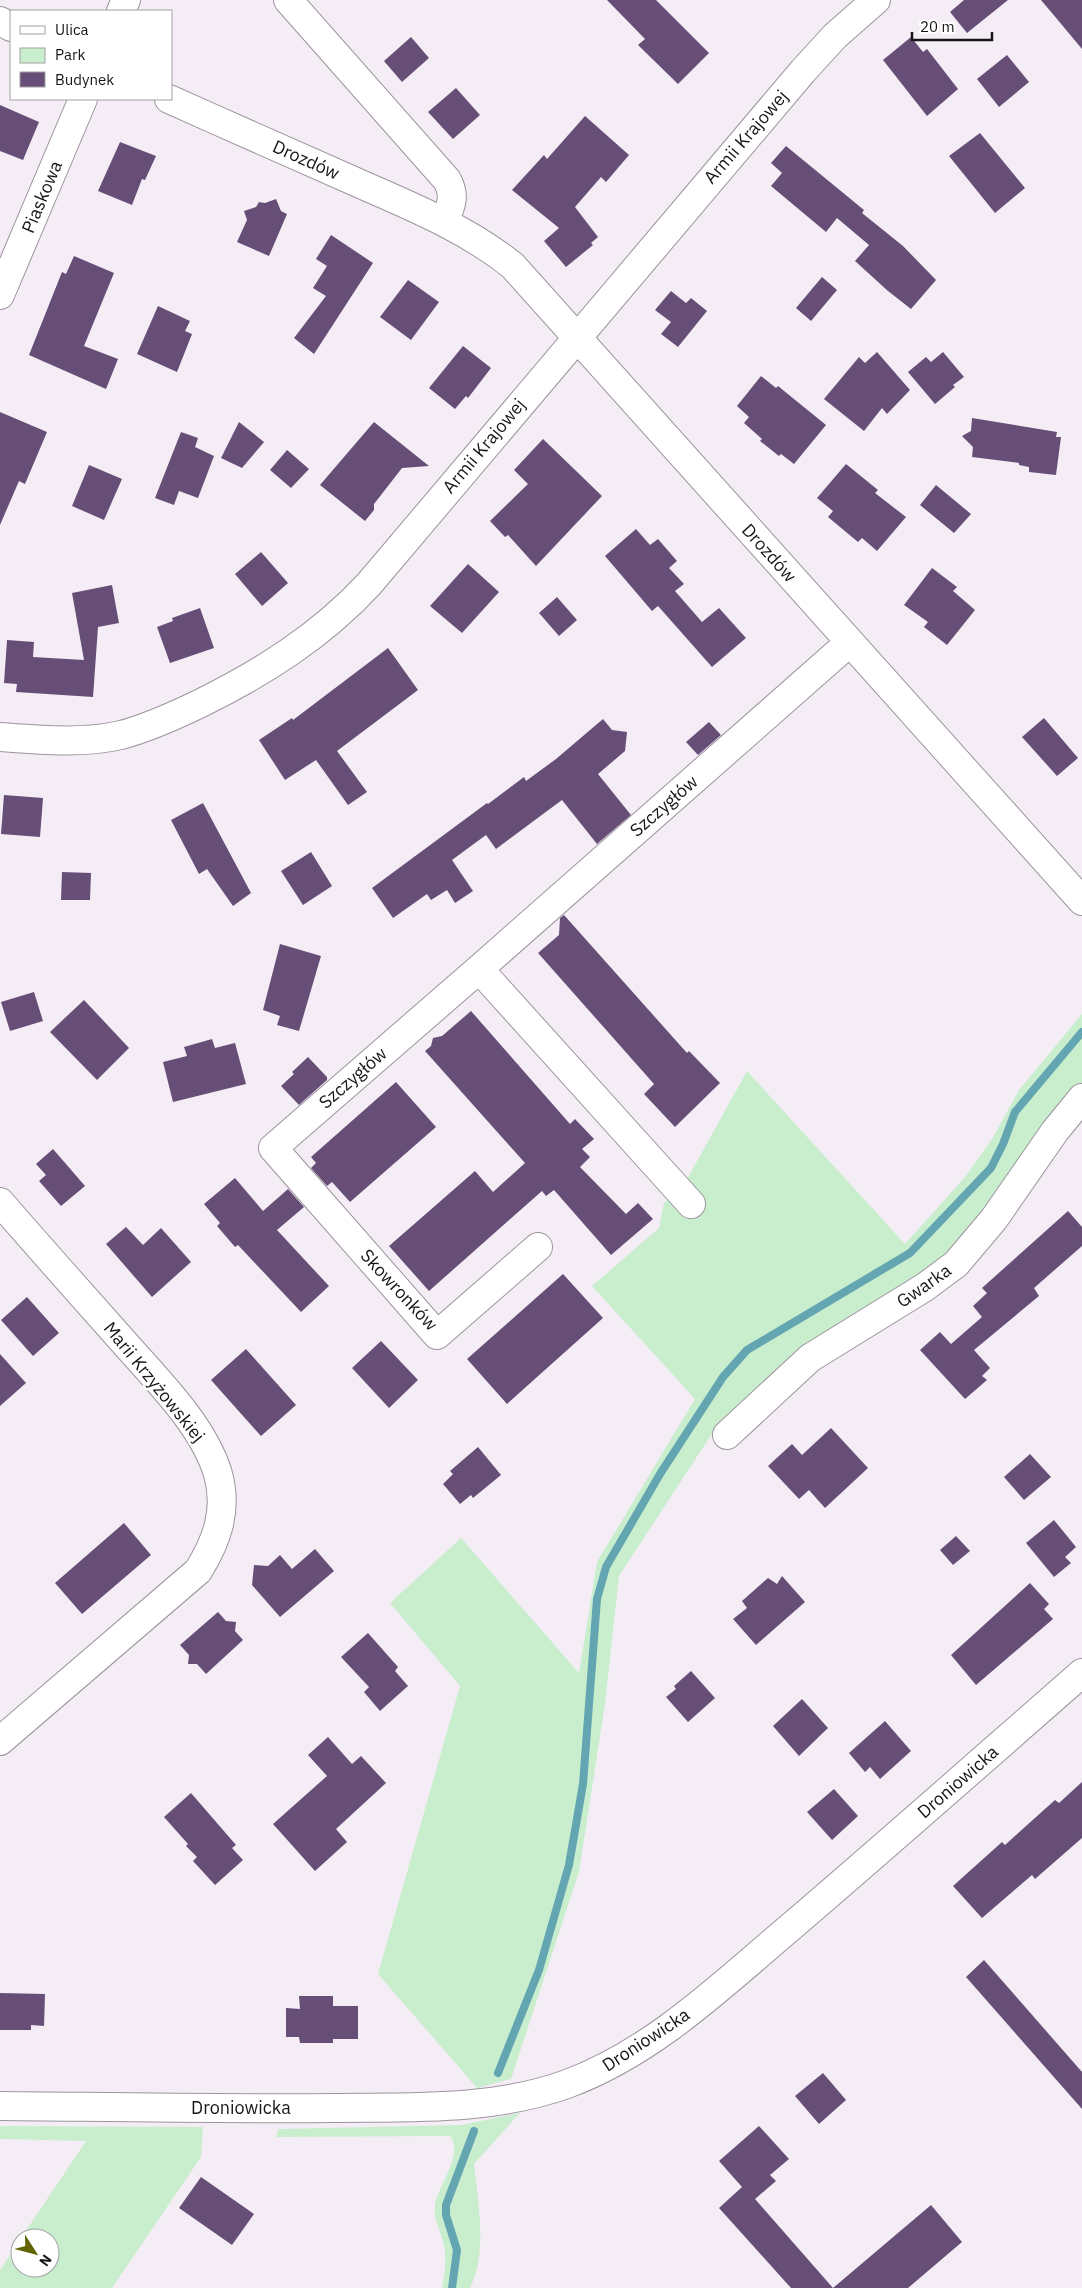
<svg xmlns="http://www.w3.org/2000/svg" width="1082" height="2288" font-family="'IBM Plex Sans',sans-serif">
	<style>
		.green { fill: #c9eece }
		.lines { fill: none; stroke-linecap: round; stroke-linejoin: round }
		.stream { stroke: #63a6b2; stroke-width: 8 }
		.building { fill: #664e77 }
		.minor-casing { stroke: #9c949d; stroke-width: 30 }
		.minor { stroke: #fff; stroke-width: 28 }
		.labels { text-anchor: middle; stroke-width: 5; stroke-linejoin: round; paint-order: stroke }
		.street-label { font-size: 18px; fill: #181519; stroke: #fff }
	</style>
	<rect width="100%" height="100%" fill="#f5edf6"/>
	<path class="green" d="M 1082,1014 L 1082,1090 L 988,1210 L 925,1274 L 793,1359 L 721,1420 L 619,1576 L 605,1704 L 579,1872 L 511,2079 L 477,2088 L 378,1974 L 460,1686 L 390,1603 L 461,1538 L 579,1673 L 597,1562 L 695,1399 L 592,1286 L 659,1228 L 664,1203 L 686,1181 L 747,1071 L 905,1244 L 965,1177 L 992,1139 L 1019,1090 Z
		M 520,2113 L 474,2164 C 478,2202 488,2252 470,2288 L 442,2288 C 445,2273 447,2257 443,2242 C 440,2228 433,2219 435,2204 C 439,2185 464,2153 450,2136 L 276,2137 L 278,2129 L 461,2125 Z
		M 0,2126 L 203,2127 L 201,2157 L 112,2288 L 0,2288 L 0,2270 L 20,2240 L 20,2268 L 50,2268 L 50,2238 L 21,2238 L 86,2141 L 0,2139 Z"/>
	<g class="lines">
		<path class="stream" d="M 498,2073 L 539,1970 L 569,1865 L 583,1784 L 597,1599 L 606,1567 L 660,1474 L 723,1377 L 747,1350 L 910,1253 L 991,1168 L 1003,1144 L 1015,1112 L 1082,1032
			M 452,2288 L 457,2250 L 446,2215 L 446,2205 L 474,2131"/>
	</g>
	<path class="building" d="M 607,0 L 656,0 L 709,53 L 678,84 L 638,45 L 645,39 Z
		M 964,0 L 1008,0 L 967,33 L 950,12 Z
		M 1041,0 L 1082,0 L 1082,49 L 1057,19 Z
		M 411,37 L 429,58 L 402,82 L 384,61 Z
		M 911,37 L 923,52 L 927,49 L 958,89 L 927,116 L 883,60 Z
		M 1007,55 L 1029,82 L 999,107 L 977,79 Z
		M 456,88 L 480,115 L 453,139 L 428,112 Z
		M 0,105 L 39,122 L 23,160 L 0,151 Z
		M 585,116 L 629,155 L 606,182 L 601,177 L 575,207 L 598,237 L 591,243 L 593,245 L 566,267 L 544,241 L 559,228 L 512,190 L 544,155 L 547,159 Z
		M 980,133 L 1025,188 L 995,213 L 949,156 Z
		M 120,142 L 156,156 L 145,180 L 142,179 L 132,205 L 98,191 Z
		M 786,146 L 864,210 L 862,213 L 903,246 L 936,280 L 911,309 L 888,291 L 855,261 L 869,245 L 837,218 L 826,232 L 771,186 L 782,173 L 771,163 Z
		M 276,199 L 281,211 L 287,214 L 269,256 L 237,242 L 247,220 L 244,211 L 256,207 L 259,202 L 265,203 Z
		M 331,235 L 373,263 L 314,354 L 294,338 L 326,296 L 313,288 L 327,266 L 316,259 Z
		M 74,256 L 114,273 L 84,346 L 118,359 L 106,389 L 29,355 L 62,272 L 66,274 Z
		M 822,277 L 837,290 L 811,321 L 796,308 Z
		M 408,280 L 439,302 L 411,340 L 380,317 Z
		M 671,291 L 686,303 L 691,298 L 707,311 L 678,347 L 661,334 L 671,322 L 655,310 Z
		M 158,306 L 190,321 L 185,331 L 192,334 L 177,372 L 137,354 Z
		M 463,346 L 491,368 L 468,398 L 466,396 L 455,409 L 429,388 Z
		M 877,352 L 910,390 L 887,414 L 882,408 L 864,431 L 824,399 L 859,357 L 865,363 Z
		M 943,352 L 964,377 L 953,385 L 955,387 L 935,404 L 908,372 L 926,357 L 931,362 Z
		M 761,376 L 776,388 L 778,386 L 826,425 L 794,464 L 781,454 L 779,456 L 760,441 L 762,439 L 744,423 L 749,417 L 737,406 Z
		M 0,412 L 47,432 L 25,484 L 19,481 L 0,525 Z
		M 972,418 L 1057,432 L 1056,437 L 1061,437 L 1056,475 L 1029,472 L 1029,467 L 1019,465 L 1019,463 L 972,457 L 973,447 L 962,436 L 971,431 Z
		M 239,422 L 264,442 L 242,468 L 221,458 Z
		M 374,422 L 429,466 L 402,468 L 374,504 L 374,510 L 365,521 L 320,485 Z
		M 181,432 L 198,438 L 195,447 L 214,456 L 198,498 L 179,491 L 174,505 L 155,498 Z
		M 543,439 L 602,496 L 536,566 L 508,535 L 505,537 L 490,521 L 528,484 L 514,470 Z
		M 287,450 L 309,469 L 291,488 L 270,470 Z
		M 846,464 L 878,490 L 875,493 L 906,517 L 877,551 L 862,538 L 858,542 L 828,517 L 833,511 L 817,498 Z
		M 89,465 L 122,479 L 104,520 L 72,506 Z
		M 936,485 L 971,514 L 954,533 L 920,505 Z
		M 636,529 L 650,545 L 658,539 L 677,561 L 669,568 L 684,584 L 675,591 L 702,622 L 719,608 L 746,638 L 712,667 L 658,606 L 652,611 L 605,556 Z
		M 261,552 L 288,583 L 262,606 L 235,574 Z
		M 468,564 L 499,592 L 462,633 L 430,606 Z
		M 932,568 L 957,587 L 953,591 L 975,610 L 947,645 L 924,627 L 928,622 L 904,605 Z
		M 112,585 L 119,623 L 98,627 L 93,697 L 16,692 L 17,684 L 4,683 L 7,640 L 34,642 L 33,657 L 84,660 L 72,593 Z
		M 557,597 L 577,620 L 559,636 L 539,613 Z
		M 200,608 L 214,648 L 170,663 L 157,627 L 173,621 L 172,618 Z
		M 388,648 L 418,690 L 337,751 L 367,792 L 348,805 L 316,760 L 285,780 L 259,740 L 292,718 L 293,720 Z
		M 1044,718 L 1078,758 L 1057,776 L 1022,737 Z
		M 603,719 L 612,730 L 627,732 L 625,751 L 598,774 L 631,815 L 597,844 L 562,800 L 496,849 L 486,835 L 452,860 L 473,891 L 455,903 L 447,890 L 431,900 L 427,894 L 393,918 L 372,888 L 487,803 L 488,804 L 524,777 L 526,781 L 556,759 Z
		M 709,722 L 721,735 L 698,755 L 686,742 Z
		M 4,795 L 43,798 L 40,837 L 1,834 Z
		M 203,803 L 251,893 L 233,906 L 207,869 L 199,874 L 171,820 Z
		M 311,852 L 332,886 L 303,905 L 281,871 Z
		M 62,872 L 91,873 L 90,900 L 61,900 Z
		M 564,915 L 687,1053 L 689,1051 L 720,1083 L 675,1127 L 644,1094 L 654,1084 L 538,953 L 559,935 L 560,918 Z
		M 280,944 L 321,956 L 299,1031 L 277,1025 L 280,1016 L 263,1010 Z
		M 34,992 L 43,1021 L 10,1031 L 1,1002 Z
		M 84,1000 L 129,1048 L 97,1080 L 50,1032 Z
		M 471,1011 L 570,1124 L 575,1119 L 594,1139 L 582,1149 L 590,1157 L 580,1167 L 626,1214 L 638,1203 L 653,1219 L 611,1255 L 554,1190 L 546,1196 L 542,1191 L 429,1291 L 389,1246 L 475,1171 L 493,1192 L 525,1163 L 425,1051 L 431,1046 L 433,1038 L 442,1036 Z
		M 212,1039 L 215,1048 L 235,1043 L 246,1084 L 173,1102 L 163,1062 L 187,1056 L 184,1047 Z
		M 308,1057 L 327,1077 L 327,1080 L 299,1105 L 281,1086 L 294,1074 L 292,1072 Z
		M 396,1082 L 436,1127 L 350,1202 L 332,1182 L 327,1186 L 311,1168 L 316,1163 L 311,1157 Z
		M 53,1149 L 85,1186 L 61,1206 L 39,1181 L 46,1175 L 36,1164 Z
		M 235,1178 L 263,1211 L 288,1189 L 304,1207 L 277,1230 L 329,1286 L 301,1312 L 238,1245 L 235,1247 L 217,1226 L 220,1223 L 204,1204 Z
		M 1068,1211 L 1082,1227 L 1082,1246 L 1034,1288 L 1039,1296 L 974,1350 L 990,1368 L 982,1376 L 987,1380 L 965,1399 L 920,1350 L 940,1332 L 951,1344 L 982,1317 L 973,1306 L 987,1293 L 982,1288 Z
		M 126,1227 L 143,1245 L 161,1228 L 191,1262 L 152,1297 L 106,1244 Z
		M 563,1274 L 603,1318 L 507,1404 L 467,1359 Z
		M 27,1297 L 59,1333 L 33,1356 L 1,1320 Z
		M 381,1341 L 418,1380 L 389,1408 L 352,1368 Z
		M 246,1349 L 296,1405 L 261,1436 L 211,1380 Z
		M 0,1354 L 26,1383 L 0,1406 Z
		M 831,1428 L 868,1468 L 825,1508 L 809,1490 L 799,1499 L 768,1466 L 792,1444 L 802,1455 Z
		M 478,1447 L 501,1475 L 473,1498 L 471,1495 L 460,1504 L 443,1484 L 453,1474 L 450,1471 Z
		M 1030,1454 L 1051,1477 L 1024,1500 L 1004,1477 Z
		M 1054,1520 L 1076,1547 L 1065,1557 L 1071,1563 L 1054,1577 L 1026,1543 Z
		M 124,1523 L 151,1555 L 82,1614 L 55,1583 Z
		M 956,1536 L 970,1551 L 953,1565 L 940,1550 Z
		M 315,1549 L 334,1571 L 280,1617 L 252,1585 L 254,1565 L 268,1566 L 280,1555 L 292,1569 Z
		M 782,1576 L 805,1602 L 756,1645 L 733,1619 L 747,1608 L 742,1601 L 768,1578 L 777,1584 Z
		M 1030,1583 L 1049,1604 L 1044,1609 L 1053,1619 L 976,1685 L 951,1655 Z
		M 218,1612 L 226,1621 L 236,1622 L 235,1631 L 243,1640 L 206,1674 L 197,1664 L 188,1664 L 189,1655 L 180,1645 Z
		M 368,1633 L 398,1667 L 395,1671 L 408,1686 L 380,1711 L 364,1692 L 369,1687 L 341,1657 Z
		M 691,1671 L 715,1698 L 688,1722 L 666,1697 L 676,1689 L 674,1686 Z
		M 802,1699 L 828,1728 L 799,1756 L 773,1726 Z
		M 885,1721 L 911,1751 L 880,1779 L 870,1767 L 865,1772 L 849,1753 Z
		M 328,1737 L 352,1764 L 361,1756 L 386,1783 L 336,1829 L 347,1842 L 315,1871 L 273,1824 L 327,1776 L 308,1755 Z
		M 1082,1782 L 1082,1838 L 1035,1879 L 1032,1875 L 982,1918 L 953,1886 L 1002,1842 L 1005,1845 L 1055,1800 L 1059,1803 Z
		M 834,1789 L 858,1816 L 832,1840 L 807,1812 Z
		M 191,1793 L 236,1845 L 232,1848 L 243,1860 L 215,1885 L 193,1861 L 197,1857 L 186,1846 L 188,1844 L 164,1817 Z
		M 984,1960 L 1082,2072 L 1082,2109 L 966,1977 Z
		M 0,1993 L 45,1994 L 44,2026 L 31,2025 L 31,2030 L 0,2030 Z
		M 299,1996 L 333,1996 L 333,2006 L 358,2006 L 358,2039 L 333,2039 L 333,2043 L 300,2043 L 299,2037 L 286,2037 L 286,2008 L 300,2009 Z
		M 823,2073 L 846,2100 L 819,2124 L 795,2096 Z
		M 759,2126 L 789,2159 L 770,2175 L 776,2181 L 755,2199 L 833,2288 L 931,2205 L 962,2242 L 908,2288 L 791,2288 L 719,2208 L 742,2187 L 719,2161 Z
		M 201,2177 L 254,2214 L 232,2245 L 179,2208 Z"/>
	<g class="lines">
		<g class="minor-casing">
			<path id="minor" d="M 288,0 L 447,180 C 456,196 451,206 444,222
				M 121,11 L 126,0
				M 0,21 L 11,27
				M 169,99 C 231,127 293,154 356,182 C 410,206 466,228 513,266 L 1082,901
				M 0,295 L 83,99
				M 0,737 C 40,740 82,744 121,735 C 148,728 174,716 199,704 C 262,673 321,636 369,584 L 803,71 L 835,36 L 876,0
				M 479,969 L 691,1204
				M 0,1202 C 40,1248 81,1294 121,1339 C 155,1378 203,1424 218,1474 C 228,1510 217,1541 198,1571 L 0,1741
				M 538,1247 L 437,1335 L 273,1148 L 479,969 L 850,642
				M 727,1435 L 810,1358 L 925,1287 L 956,1264 L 994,1219 L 1055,1131 L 1082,1098
				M 0,2106 C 111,2107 223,2109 334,2108 C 412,2107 492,2111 567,2084 C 654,2052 723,1984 793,1925 C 890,1842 986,1757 1082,1673"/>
		</g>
		<use href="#minor" class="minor"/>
	</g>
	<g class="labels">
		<g class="street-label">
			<text transform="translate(746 137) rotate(-49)" y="6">Armii Krajowej</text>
			<text transform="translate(306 160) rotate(24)" y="6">Drozdów</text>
			<text transform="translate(42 197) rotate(-67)" y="6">Piaskowa</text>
			<text transform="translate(484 446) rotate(-50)" y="6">Armii Krajowej</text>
			<text transform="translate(769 553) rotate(48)" y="6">Drozdów</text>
			<text transform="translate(664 806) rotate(-41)" y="6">Szczygłów</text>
			<text transform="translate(353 1078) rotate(-41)" y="6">Szczygłów</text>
			<text transform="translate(924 1286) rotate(-35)" y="6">Gwarka</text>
			<text transform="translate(399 1290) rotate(47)" y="6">Skowronków</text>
			<text transform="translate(154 1382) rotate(51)" y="6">Marii Krzyżowskiej</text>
			<text transform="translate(958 1782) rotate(-41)" y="6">Droniowicka</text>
			<text transform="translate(646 2040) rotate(-33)" y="6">Droniowicka</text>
			<text x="241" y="2114">Droniowicka</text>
		</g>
	</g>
	<rect x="10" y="10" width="162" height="90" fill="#ffffff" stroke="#a3a1a3"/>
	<rect x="20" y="26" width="25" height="8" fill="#ffffff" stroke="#a3a1a3"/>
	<text x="55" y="35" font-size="15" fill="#181519">Ulica</text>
	<rect x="20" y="48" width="25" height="15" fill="#c9eece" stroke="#a3a1a3"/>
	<text x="55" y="60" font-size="15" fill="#181519">Park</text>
	<rect x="20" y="72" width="25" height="15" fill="#664e77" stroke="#a3a1a3"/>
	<text x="55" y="85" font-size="15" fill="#181519">Budynek</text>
	<g transform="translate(35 2253) rotate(126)"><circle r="24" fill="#ffffff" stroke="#a3a1a3"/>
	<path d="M0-4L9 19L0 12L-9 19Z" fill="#616400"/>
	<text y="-8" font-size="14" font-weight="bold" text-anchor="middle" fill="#181519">N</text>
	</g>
	<path d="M912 32v8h80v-8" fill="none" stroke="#181519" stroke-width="2.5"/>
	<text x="920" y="32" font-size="15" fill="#181519" stroke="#ffffff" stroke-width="4" paint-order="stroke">20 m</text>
</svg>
